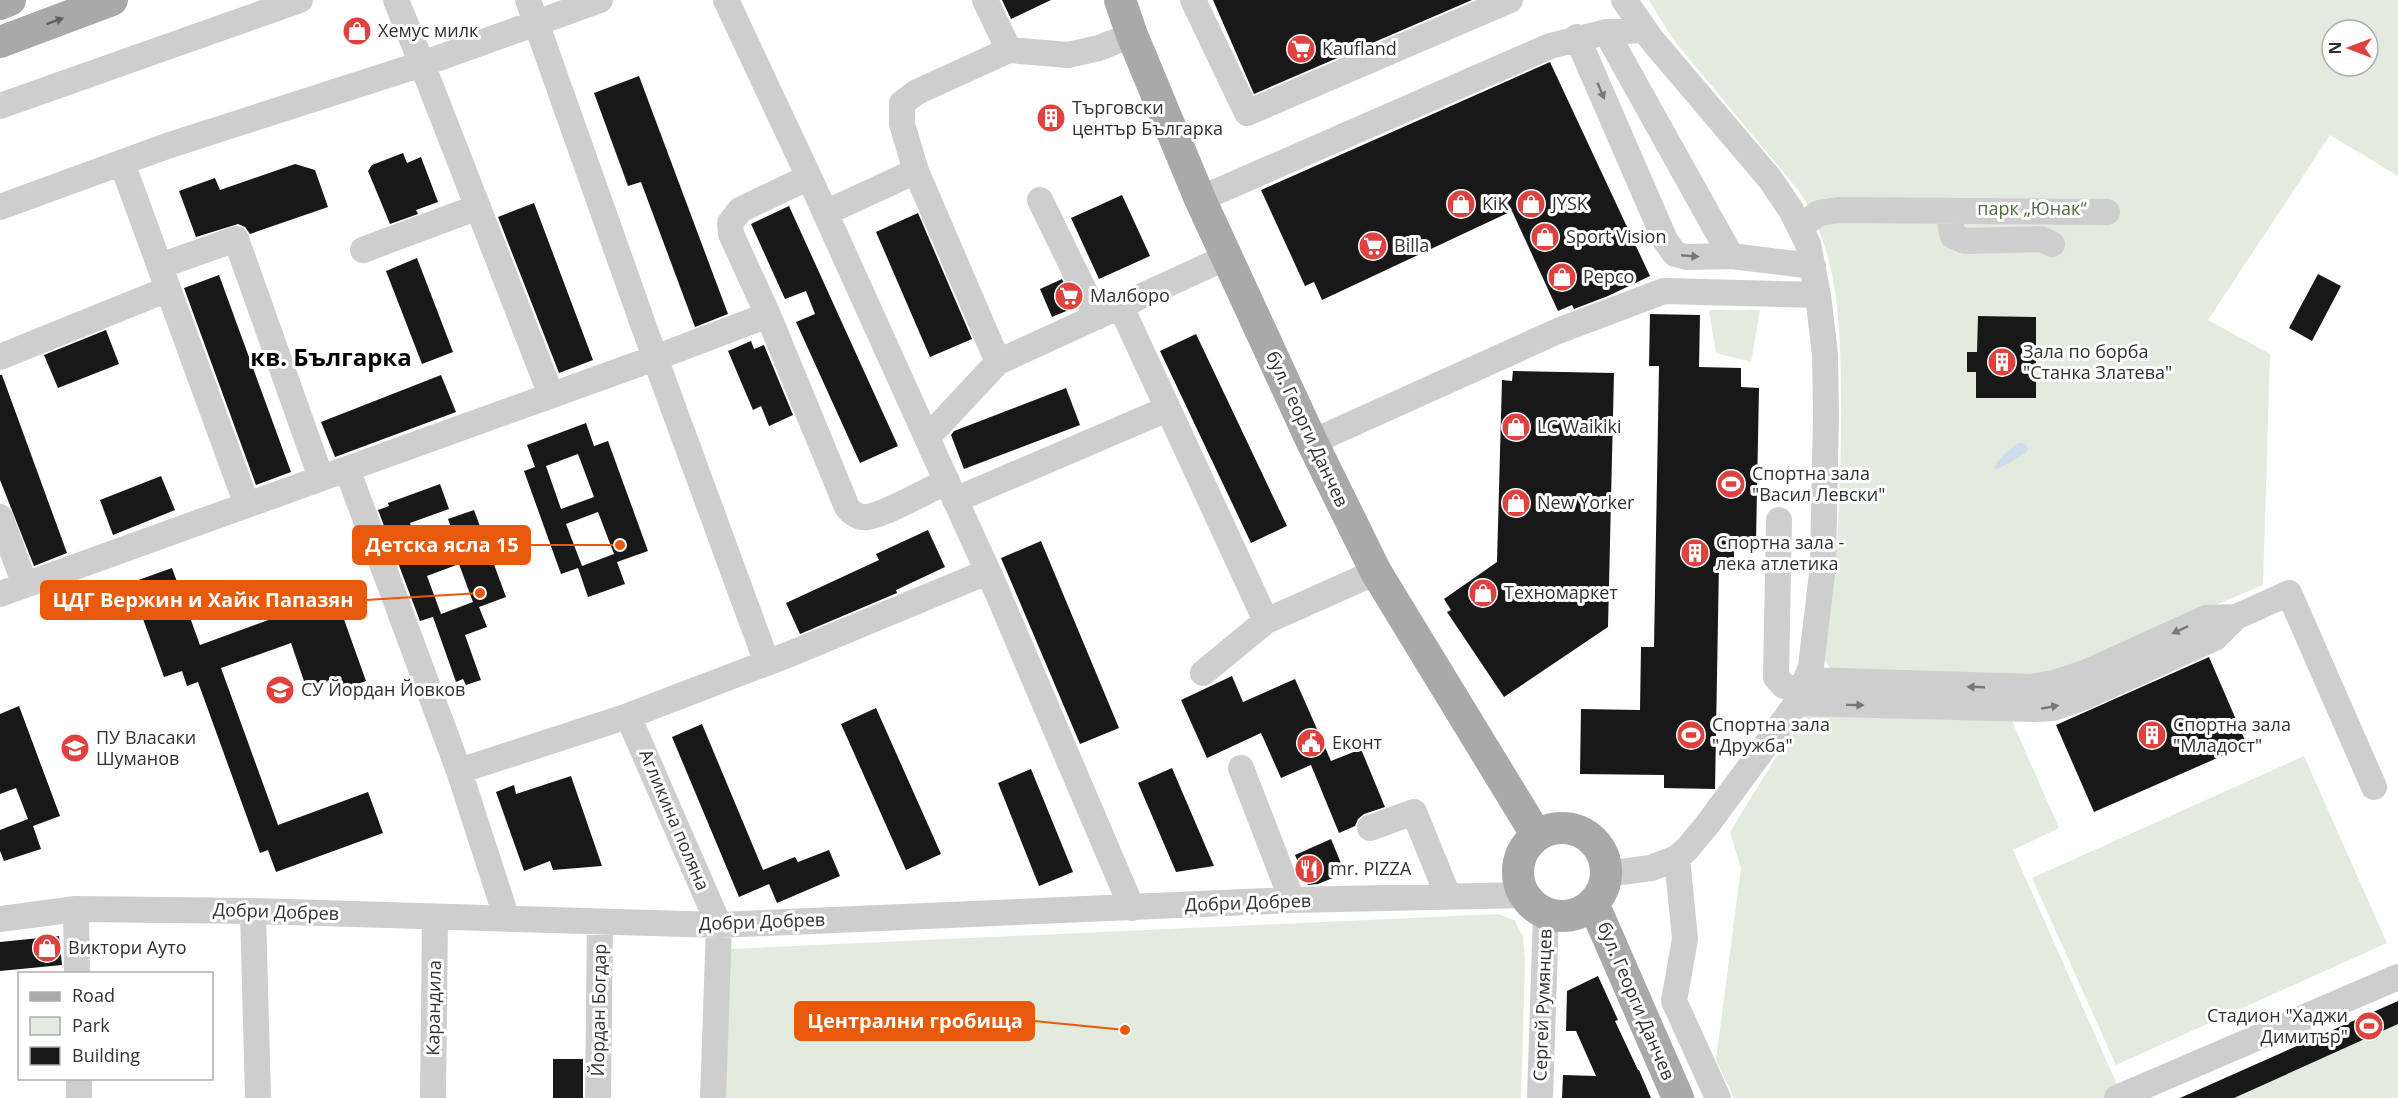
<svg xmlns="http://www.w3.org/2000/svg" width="2398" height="1098" font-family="'Open Sans',sans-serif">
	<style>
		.green { fill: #e3eade; fill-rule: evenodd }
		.water { fill: #ceddec }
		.building { fill: #181818; fill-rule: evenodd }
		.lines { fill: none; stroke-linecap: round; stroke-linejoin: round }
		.minor { stroke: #cecece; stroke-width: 26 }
		.major { stroke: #a9a9a9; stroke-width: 32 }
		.oneway { fill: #616161 }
		.oneway2 { fill: #787878 }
		.labels { text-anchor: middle; stroke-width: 6; stroke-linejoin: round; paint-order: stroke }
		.poi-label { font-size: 18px; fill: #313131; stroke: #fff; text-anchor: start }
		.park-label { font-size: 18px; fill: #506c40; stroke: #fff }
		.street-label { font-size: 18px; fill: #313131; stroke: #fff }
		.district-label { font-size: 24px; font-weight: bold; fill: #000; stroke: #fff }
		.leader { fill: none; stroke: #e8590c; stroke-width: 2 }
		.callout-dot { fill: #e8590c; stroke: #fff; stroke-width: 2 }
		.callout { fill: #e8590c; stroke: #e8590c; stroke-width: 2 }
		.callout-label { font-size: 20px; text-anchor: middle; font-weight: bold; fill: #fff }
	</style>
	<rect width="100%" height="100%" fill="#fff"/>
	<path class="green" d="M 1649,0 L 2398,0 L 2398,176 L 2330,135 L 2208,320 L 2270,354 L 2263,585 L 2048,675 L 1836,672 L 1829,667 L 1822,655 C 1827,622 1833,589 1836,556 C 1840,507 1841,458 1841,410 C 1841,336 1841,253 1798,190 L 1672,38 ZM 2332,30 L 2368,30 L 2368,66 L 2332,66 Z
		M 1709,310 L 1760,310 L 1751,362 L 1716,353 Z
		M 1803,713 L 2012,721 L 2059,828 L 2013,850 L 2123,1098 L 1734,1098 L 1716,1060 L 1741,868 L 1730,832 Z
		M 2304,756 L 2387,943 L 2116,1065 L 2032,878 Z
		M 1498,914 L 1514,920 L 1523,936 L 1525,963 L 1521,1098 L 724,1098 L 729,949 Z
		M 2398,1001 L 2398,1098 L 2180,1098 Z"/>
	<path class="water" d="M 2020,443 L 2025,444 L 2028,449 L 2026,453 L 1996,470 L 1994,467 C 1997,461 2013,445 2020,443 Z"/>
	<path class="building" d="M 1002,0 L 1051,0 L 1011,19 Z
		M 1213,0 L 1472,0 L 1254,94 Z
		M 1550,62 L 1650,276 L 1608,296 L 1574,309 L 1572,305 L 1558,311 L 1512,211 L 1322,300 L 1314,282 L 1305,286 L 1261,190 Z
		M 639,76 L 728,314 L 695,327 L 641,182 L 628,186 L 594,93 Z
		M 403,153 L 407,163 L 421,157 L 438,202 L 416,210 L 418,214 L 390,224 L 368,171 L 372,165 Z
		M 295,164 L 315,170 L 328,207 L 250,234 L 245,227 L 238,224 L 196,237 L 179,191 L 215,178 L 220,190 Z
		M 1122,195 L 1150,256 L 1099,279 L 1071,218 Z
		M 534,203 L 593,360 L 559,373 L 498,217 Z
		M 789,206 L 898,446 L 860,463 L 796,322 L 815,314 L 806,291 L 785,299 L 751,224 Z
		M 918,213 L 972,339 L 930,357 L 876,232 Z
		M 417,258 L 453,352 L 422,364 L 386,271 Z
		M 2318,274 L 2341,286 L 2312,341 L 2289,328 Z
		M 219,275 L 291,472 L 256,485 L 184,288 Z
		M 1062,279 L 1074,304 L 1071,309 L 1052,317 L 1040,289 Z
		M 1650,314 L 1700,315 L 1699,367 L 1741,368 L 1741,387 L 1759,388 L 1756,542 L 1734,542 L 1734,563 L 1719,563 L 1715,789 L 1664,788 L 1664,775 L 1580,774 L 1581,709 L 1640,710 L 1641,647 L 1654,647 L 1659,366 L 1649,366 Z
		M 1978,316 L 2036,317 L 2036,398 L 1976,398 L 1976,372 L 1967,372 L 1967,352 L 1977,352 Z
		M 106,330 L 119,364 L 58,388 L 44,355 Z
		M 1196,334 L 1287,526 L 1251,543 L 1160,351 Z
		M 751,341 L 754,349 L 764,345 L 793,415 L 769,426 L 761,406 L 753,410 L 728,351 Z
		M 1513,371 L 1614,373 L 1608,627 L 1504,697 L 1447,612 L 1451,610 L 1444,599 L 1497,562 L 1502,380 L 1512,381 Z
		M 0,375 L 2,375 L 67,553 L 34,566 L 0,480 Z
		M 441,375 L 456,412 L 335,457 L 321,422 Z
		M 1066,388 L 1080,425 L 964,469 L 951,435 L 954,431 Z
		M 586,423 L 594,446 L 608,441 L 648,551 L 617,562 L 625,584 L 588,597 L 578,568 L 561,574 L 524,471 L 535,467 L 527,445 ZM 578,454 L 594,497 L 561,509 L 546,466 ZM 598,512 L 614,554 L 582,566 L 566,524 Z
		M 161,476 L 175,510 L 113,535 L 100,500 Z
		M 440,484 L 449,509 L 410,523 L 423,557 L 457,545 L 448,519 L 474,510 L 506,597 L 479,607 L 487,627 L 465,635 L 481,680 L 466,685 L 463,679 L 456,682 L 433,617 L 439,615 L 420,621 L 378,510 L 389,506 L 388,503 ZM 459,564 L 473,602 L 441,614 L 427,576 Z
		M 928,530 L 945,567 L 896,590 L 897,593 L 800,634 L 786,603 L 879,560 L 876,554 Z
		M 1041,541 L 1119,728 L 1080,744 L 1001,558 Z
		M 172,568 L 200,645 L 282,615 L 281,612 L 321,598 L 327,616 L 341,611 L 366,681 L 331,693 L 326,680 L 306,687 L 291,643 L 221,668 L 278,825 L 368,792 L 383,833 L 276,872 L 268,850 L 260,853 L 198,682 L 187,686 L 182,671 L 164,677 L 130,583 Z
		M 2209,657 L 2247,745 L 2094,812 L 2056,725 Z
		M 1232,676 L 1243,702 L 1295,679 L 1331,761 L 1361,749 L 1385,807 L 1364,814 L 1358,819 L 1355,826 L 1339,833 L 1311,765 L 1281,778 L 1261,733 L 1207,758 L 1181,700 Z
		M 19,706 L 60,816 L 33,826 L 41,849 L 4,861 L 0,851 L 0,830 L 28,819 L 16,788 L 0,794 L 0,714 Z
		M 876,708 L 941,854 L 906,870 L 841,724 Z
		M 702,724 L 763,870 L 795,857 L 798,862 L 829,850 L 840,876 L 777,903 L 769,884 L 739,897 L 672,737 Z
		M 1172,768 L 1214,866 L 1176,872 L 1138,783 Z
		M 1031,769 L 1073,872 L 1039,886 L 998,783 Z
		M 571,776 L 602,866 L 553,870 L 550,861 L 524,871 L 496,792 L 514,785 L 516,794 Z
		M 1331,839 L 1345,873 L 1318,884 L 1308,885 L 1295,855 Z
		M 59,936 L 62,965 L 0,971 L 0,942 Z
		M 1598,976 L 1618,1020 L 1615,1021 L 1638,1070 L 1639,1070 L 1651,1098 L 1562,1098 L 1563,1075 L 1596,1076 L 1576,1031 L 1566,1031 L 1567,991 Z
		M 2398,1001 L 2398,1024 L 2234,1098 L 2180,1098 Z
		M 553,1059 L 583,1059 L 583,1098 L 553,1098 Z"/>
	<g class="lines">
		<path class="minor" d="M 528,0 L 655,358 L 767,663
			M 726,0 L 809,177 L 927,438
			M 985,0 L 1009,50 L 1068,55 L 1099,48 L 1132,35
			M 1193,0 L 1247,113 L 1510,0
			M 1606,32 L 1731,256
			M 1577,37 L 1665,240 L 1675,254 L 1687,257 L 1731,256 L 1813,266
			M 0,106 L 300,0
			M 122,163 L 247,505
			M 1200,199 L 1550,46 L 1606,32 L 1645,30
			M 1040,200 L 1097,317
			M 0,207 L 167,146 L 422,64 L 396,0
			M 1950,211 L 1951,229 L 1953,236 L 1965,241 L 2041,239 L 2052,244
			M 825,213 L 916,171
			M 1800,227 L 1819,213 L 1838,210 L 2107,212
			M 363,250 L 478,207
			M 160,266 L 236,239 L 321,478
			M 1121,307 L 1266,621 L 1376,572
			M 768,315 L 731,234 L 730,223 L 740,210 L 809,177
			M 0,357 L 168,289
			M 998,362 L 916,171 L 902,124 L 902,103 L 917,92 L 1009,50
			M 551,395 L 422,64 L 600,0
			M 1312,442 L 1558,331 L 1664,291 L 1818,295
			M 347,469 L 459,771 L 507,919
			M 955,500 L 1167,409
			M 0,517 L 25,585
			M 1779,520 L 1776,677 L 1784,686 L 1802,691
			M 0,594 L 655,358 L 768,315 L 847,507 C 852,514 859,518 867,517 C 882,516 931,489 947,481
			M 1203,673 L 1266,621
			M 1807,680 L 2032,687 L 2054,683 L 2087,672 L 2206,618 L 2236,617
			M 1797,703 L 2034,709 L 2053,708 L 2082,698 L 2215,638 L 2236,617 L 2289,593 L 2374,787
			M 1241,768 L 1292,900
			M 459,771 L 628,716
			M 1370,828 L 1414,812 L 1448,896
			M 1677,858 L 1685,939 L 1674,1001 L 1718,1098
			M 1606,874 L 1651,868 L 1677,858 L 1687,849 L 1707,825 L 1797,703 L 1811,666 L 1823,565 L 1826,414 L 1825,355 L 1818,295 L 1808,244 L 1791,210 L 1770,179 L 1652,40 L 1624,0
			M 1132,908 L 995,587 L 927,438 L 998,362 L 1227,257
			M 76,909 L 77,974
			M 253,911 L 258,1098
			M 0,919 L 76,909 L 253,911 L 719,925 L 1292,900 L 1525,895
			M 79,1078 L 79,1098
			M 433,1098 L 435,917
			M 598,1098 L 600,923
			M 713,1098 L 719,925 L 628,716 L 790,654 L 987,572
			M 1540,1098 L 1546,913
			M 2117,1098 L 2398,977"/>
		<path class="major" d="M 1120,0 L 1132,35 L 1200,199 L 1312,442 L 1376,572 L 1537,836
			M 0,4 L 10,0
			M 0,42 L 112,0
			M1518 872a44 44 0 1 1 88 0a44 44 0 1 1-88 0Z
			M 1593,903 L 1678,1098"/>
	</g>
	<defs><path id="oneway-solid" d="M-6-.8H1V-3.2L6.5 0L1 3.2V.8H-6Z" transform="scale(1.5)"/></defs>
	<use class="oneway" href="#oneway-solid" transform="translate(55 21) rotate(-20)"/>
	<g class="oneway2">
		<use href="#oneway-solid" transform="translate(1601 91) rotate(67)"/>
		<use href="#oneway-solid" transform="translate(1690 256) rotate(5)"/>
		<use href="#oneway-solid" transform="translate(2180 630) rotate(155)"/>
		<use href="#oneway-solid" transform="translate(1976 687) rotate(-178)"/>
		<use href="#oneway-solid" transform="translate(1855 705) rotate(1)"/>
		<use href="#oneway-solid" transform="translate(2050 707) rotate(-10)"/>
	</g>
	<defs>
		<g id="shop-disc" transform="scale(1.5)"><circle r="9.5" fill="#de423e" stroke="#fff"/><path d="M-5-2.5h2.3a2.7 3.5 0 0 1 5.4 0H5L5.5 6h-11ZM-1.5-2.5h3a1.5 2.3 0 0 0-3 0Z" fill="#fff"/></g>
		<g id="supermarket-disc" transform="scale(1.5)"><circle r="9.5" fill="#de423e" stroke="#fff"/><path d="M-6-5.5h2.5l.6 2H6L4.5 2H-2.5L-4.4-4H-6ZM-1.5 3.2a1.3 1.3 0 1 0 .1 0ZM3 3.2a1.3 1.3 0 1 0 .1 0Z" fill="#fff"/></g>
		<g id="building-disc" transform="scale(1.5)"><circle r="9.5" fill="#de423e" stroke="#fff"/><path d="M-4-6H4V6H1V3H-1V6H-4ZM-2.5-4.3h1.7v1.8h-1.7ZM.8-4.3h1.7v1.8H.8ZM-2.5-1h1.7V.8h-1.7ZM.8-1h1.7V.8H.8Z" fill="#fff"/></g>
		<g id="stadium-disc" transform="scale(1.5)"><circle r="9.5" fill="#de423e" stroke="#fff"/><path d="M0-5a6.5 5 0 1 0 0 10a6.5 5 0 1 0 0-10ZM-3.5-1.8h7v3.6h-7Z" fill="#fff"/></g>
		<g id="school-disc" transform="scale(1.5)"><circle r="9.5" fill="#de423e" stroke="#fff"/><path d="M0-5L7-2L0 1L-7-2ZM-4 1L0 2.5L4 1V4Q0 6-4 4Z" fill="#fff"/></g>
		<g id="civic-disc" transform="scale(1.5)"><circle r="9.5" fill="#de423e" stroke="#fff"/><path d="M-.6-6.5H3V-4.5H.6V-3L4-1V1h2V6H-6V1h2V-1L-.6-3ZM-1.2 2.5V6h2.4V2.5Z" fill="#fff"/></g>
		<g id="restaurant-disc" transform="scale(1.5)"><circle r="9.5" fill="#de423e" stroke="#fff"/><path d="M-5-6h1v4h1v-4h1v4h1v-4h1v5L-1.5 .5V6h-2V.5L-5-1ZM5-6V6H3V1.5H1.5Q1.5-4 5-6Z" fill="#fff"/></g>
	</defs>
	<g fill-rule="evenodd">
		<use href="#shop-disc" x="357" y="31"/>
		<use href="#supermarket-disc" x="1301" y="49"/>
		<use href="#building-disc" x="1051" y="118"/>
		<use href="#shop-disc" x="1461" y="204"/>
		<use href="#shop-disc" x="1531" y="204"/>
		<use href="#shop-disc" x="1545" y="237"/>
		<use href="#supermarket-disc" x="1373" y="246"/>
		<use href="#shop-disc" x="1562" y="277"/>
		<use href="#supermarket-disc" x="1069" y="296"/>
		<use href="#building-disc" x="2002" y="362"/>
		<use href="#shop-disc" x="1516" y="427"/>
		<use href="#stadium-disc" x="1731" y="484"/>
		<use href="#shop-disc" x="1516" y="503"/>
		<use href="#building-disc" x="1695" y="553"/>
		<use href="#shop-disc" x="1483" y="593"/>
		<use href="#school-disc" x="280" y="690"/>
		<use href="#stadium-disc" x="1691" y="735"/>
		<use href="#building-disc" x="2152" y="735"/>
		<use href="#civic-disc" x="1311" y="743"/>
		<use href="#school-disc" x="75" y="748"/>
		<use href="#restaurant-disc" x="1309" y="869"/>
		<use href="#shop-disc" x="47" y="948"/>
		<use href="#stadium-disc" x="2369" y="1026"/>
	</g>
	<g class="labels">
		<g class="poi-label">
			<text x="378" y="37">Хемус милк</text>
			<text x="1322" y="55">Kaufland</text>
			<text x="1072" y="114">Търговски<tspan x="1072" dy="21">център Българка</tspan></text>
			<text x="1482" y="210">KiK</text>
			<text x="1552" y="210">JYSK</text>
			<text x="1566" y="243">Sport Vision</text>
			<text x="1394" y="252">Billa</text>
			<text x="1583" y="283">Pepco</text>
			<text x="1090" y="302">Малборо</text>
			<text x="2023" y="358">Зала по борба<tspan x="2023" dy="21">"Станка Златева"</tspan></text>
			<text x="1537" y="433">LC Waikiki</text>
			<text x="1752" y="480">Спортна зала<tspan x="1752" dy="21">"Васил Левски"</tspan></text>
			<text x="1537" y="509">New Yorker</text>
			<text x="1716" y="549">Спортна зала -<tspan x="1716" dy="21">лека атлетика</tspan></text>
			<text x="1504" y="599">Техномаркет</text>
			<text x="301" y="696">СУ Йордан Йовков</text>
			<text x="1712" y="731">Спортна зала<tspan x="1712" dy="21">"Дружба"</tspan></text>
			<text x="2173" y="731">Спортна зала<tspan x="2173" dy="21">"Младост"</tspan></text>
			<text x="96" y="744">ПУ Власаки<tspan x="96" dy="21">Шуманов</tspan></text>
			<text x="1332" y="749">Еконт</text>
			<text x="1330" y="875">mr. PIZZA</text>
			<text x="68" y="954">Виктори Ауто</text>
			<text x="2348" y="1022" text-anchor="end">Стадион "Хаджи<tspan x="2348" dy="21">Димитър"</tspan></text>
		</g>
		<g class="park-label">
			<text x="2032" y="215">парк „Юнак“</text>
		</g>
		<g class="street-label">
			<text transform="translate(1307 429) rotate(65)" y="6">бул. Георги Данчев</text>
			<text transform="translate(674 820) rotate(67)" y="6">Агликина поляна</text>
			<text transform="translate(1248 903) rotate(-2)" y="6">Добри Добрев</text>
			<text transform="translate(276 912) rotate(2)" y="6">Добри Добрев</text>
			<text transform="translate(762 922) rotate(-2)" y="6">Добри Добрев</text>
			<text transform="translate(1636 1001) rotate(67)" y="6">бул. Георги Данчев</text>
			<text transform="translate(1543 1005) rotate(-88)" y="6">Сергей Румянцев</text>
			<text transform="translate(434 1008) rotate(-89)" y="6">Карандила</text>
			<text transform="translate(599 1010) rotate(-89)" y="6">Йордан Богдар</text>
		</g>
		<g class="district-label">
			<text x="331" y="366">кв. Българка</text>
		</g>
	</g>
	<path class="leader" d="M620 545L530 545M480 593L366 600M1125 1030L1034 1021"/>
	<g class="callout-dot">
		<circle cx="620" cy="545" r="6"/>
		<circle cx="480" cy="593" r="6"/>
		<circle cx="1125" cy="1030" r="6"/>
	</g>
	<g class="callout">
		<rect x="353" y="526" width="177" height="38" rx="6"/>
		<rect x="41" y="581" width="325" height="38" rx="6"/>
		<rect x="795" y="1002" width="239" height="38" rx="6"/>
	</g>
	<g class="callout-label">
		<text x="442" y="552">Детска ясла 15</text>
		<text x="203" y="607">ЦДГ Вержин и Хайк Папазян</text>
		<text x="915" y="1028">Централни гробища</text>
	</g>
	<rect x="18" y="972" width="195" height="108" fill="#ffffff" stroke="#adadad" stroke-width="1.5"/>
	<rect x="30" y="992" width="30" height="9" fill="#a9a9a9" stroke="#adadad" stroke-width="1.5"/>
	<text x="72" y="1002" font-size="18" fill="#313131">Road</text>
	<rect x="30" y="1017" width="30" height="18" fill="#e3eade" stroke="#adadad" stroke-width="1.5"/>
	<text x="72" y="1032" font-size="18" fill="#313131">Park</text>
	<rect x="30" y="1047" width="30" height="18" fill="#181818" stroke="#adadad" stroke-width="1.5"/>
	<text x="72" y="1062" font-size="18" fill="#313131">Building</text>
	<g transform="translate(2350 48) rotate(270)"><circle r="28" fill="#ffffff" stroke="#adadad" stroke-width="1.5"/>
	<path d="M0-4.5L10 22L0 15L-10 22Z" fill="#de423e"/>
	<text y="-9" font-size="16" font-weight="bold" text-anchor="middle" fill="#313131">N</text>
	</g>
</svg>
